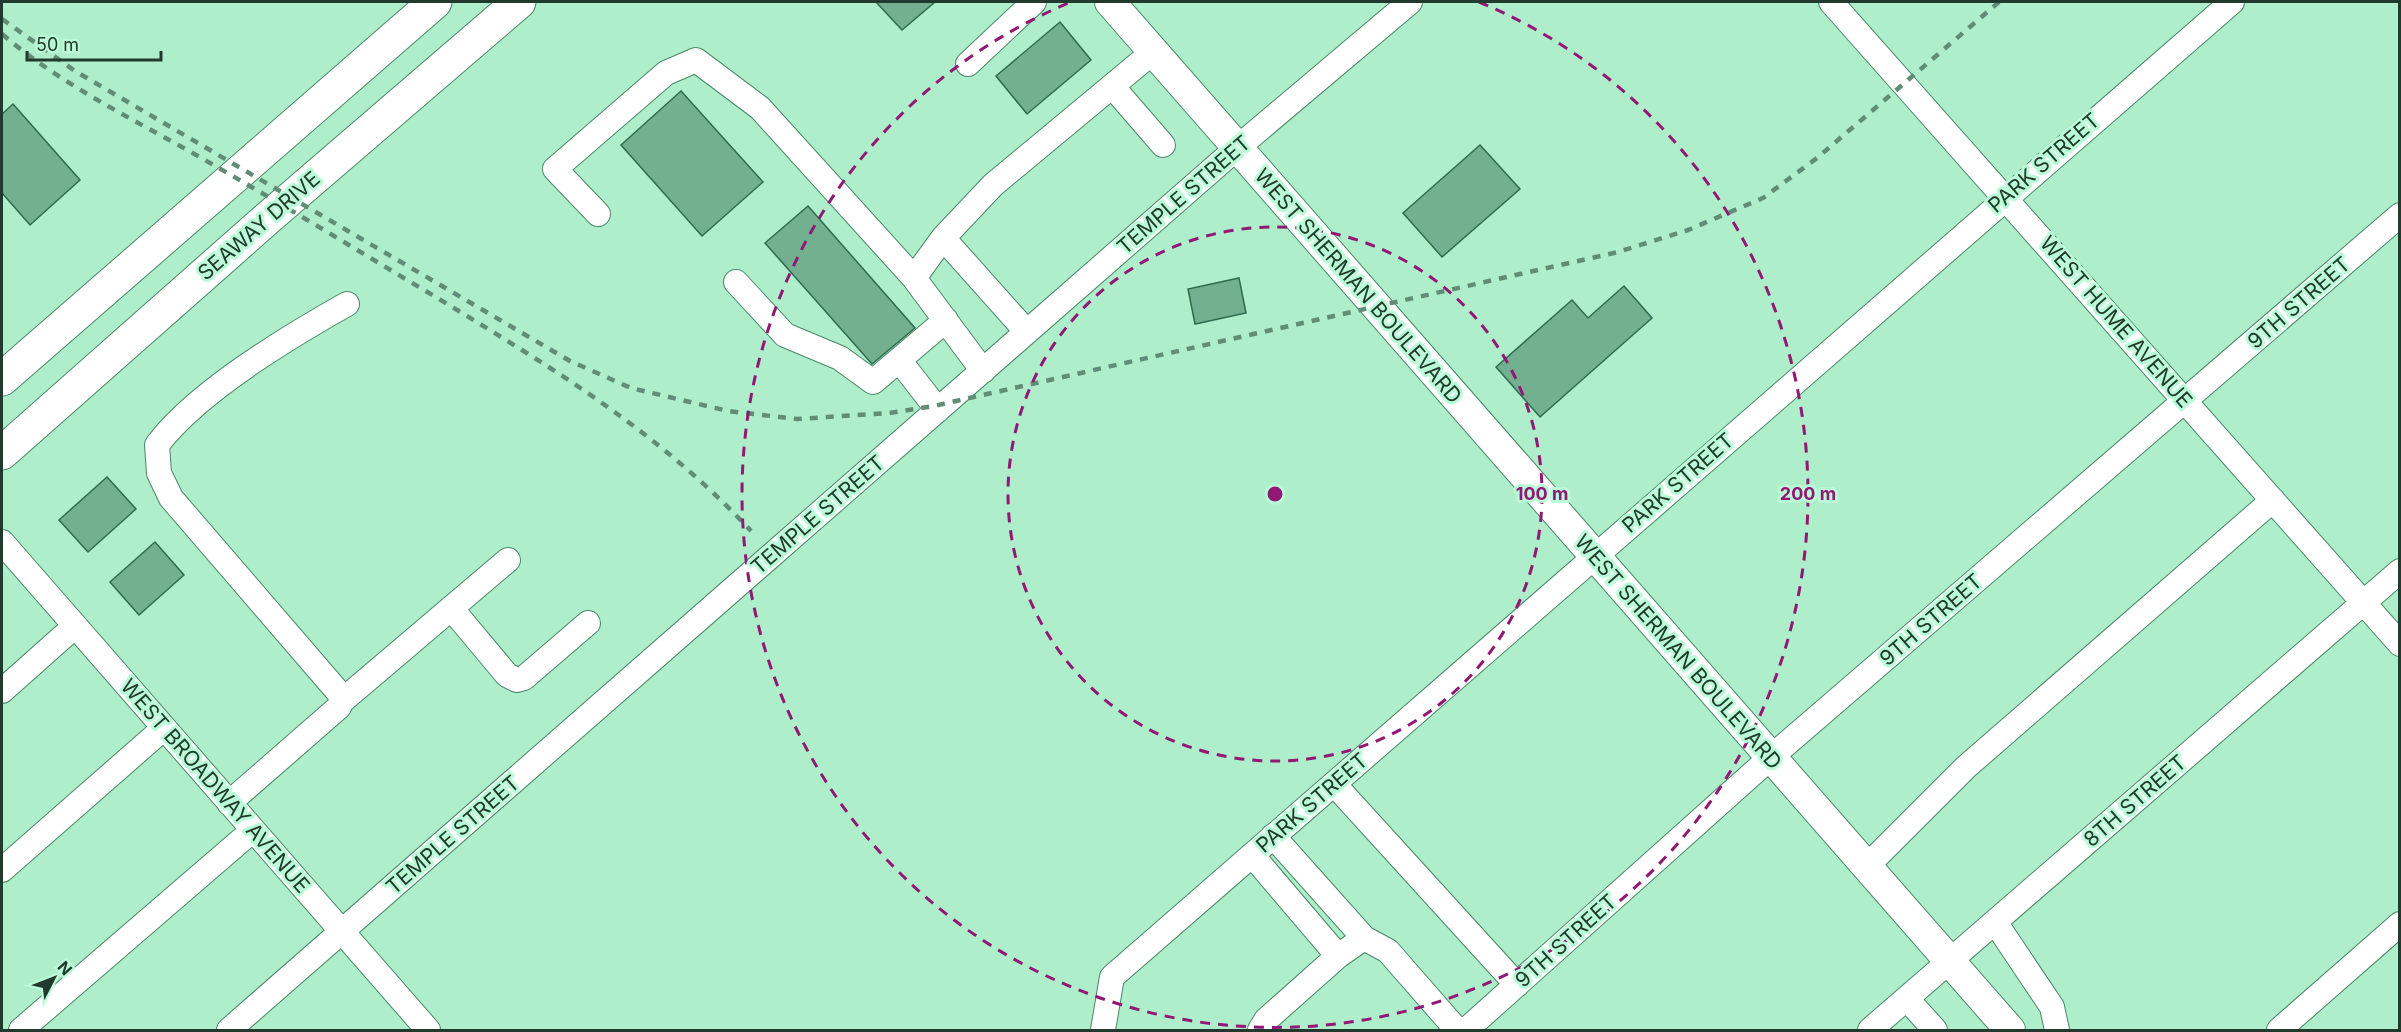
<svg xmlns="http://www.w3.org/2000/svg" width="2401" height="1032" font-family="Inter,sans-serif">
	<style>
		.building { fill: #72b08f; stroke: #2e6c4e; stroke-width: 1.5 }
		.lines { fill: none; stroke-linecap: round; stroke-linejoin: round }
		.minor-casing { stroke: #4a8768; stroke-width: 26 }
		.major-casing { stroke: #4a8768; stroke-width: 32 }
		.highway-casing { stroke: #4a8768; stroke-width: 35 }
		.minor { stroke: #fff; stroke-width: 24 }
		.major { stroke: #fff; stroke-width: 30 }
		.highway { stroke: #fff; stroke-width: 33 }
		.rail { stroke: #618c75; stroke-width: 4.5; stroke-dasharray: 8 8; stroke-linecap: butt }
		.ring { fill: none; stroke: #921875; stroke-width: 3; stroke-dasharray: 10 8 }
		.labels { text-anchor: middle; stroke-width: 6; stroke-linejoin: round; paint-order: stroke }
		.street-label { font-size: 21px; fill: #213a2d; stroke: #bbfcd8 }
		.centre { fill: #921875; stroke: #bbfcd8; stroke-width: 3 }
		.ring-label { font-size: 18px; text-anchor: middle; font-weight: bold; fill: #921875; stroke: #bbfcd8; stroke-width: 6; stroke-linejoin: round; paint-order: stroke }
	</style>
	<rect width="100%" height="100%" fill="#aeeecb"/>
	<path class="building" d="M 876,2 L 935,2 L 902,30 Z
		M 1060,22 L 1091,60 L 1027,114 L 996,76 Z
		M 681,91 L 763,182 L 702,236 L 621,145 Z
		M 13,104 L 80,180 L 30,225 L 2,193 L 2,114 Z
		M 1480,145 L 1520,189 L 1442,257 L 1403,213 Z
		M 808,206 L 915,328 L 872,364 L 765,243 Z
		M 1239,278 L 1246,313 L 1195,324 L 1188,289 Z
		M 1624,286 L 1652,318 L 1540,417 L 1496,367 L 1572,300 L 1588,318 Z
		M 107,477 L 136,509 L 88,552 L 59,520 Z
		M 155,542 L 184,575 L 139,615 L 110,582 Z"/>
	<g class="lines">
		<g class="minor-casing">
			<path id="minor" d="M 1831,2 L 2400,644
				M 968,64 L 1034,2
				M 1112,86 L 1163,145
				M 598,214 L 555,169 L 666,73 L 696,60 L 760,108 L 914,278 L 983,371
				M 943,238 L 1027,332
				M 914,278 L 943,238 L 993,185 L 1153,52
				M 736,282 L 785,335 L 840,358 L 873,382 L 946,320
				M 899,360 L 938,410
				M 2,542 L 428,1030
				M 451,608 L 507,675 L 517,680 L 524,678 L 588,623
				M 2,691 L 75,626
				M 342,701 L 508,560
				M 1334,784 L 1517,985
				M 229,803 L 339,707 L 342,701 L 339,693 L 171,498 L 159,473 L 157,445 C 196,393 290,336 347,304
				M 1273,836 L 1364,938
				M 1252,855 L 1338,956 L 1364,938 L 1388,951 L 1457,1030
				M 1866,867 L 1966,767 L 2273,500
				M 2,870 L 164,728
				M 1995,922 L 2052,1007 L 2057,1030
				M 1907,999 L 1935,1030
				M 21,1030 L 253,830
				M 229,1030 L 1237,148 L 1410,2
				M 1103,1030 L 1112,977 L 2232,2
				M 1260,1030 L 1266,1020 L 1338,956
				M 1466,1030 L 1770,758 L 2400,215
				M 1870,1030 L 2400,571
				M 2279,1030 L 2400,924"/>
		</g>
		<g class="major-casing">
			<path id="major" d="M 1110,2 L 2010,1030"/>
		</g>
		<g class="highway-casing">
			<path id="highway" d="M 2,379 L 435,2
				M 2,453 L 269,217 L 519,2"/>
		</g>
		<use href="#minor" class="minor"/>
		<use href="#major" class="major"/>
		<use href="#highway" class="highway"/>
		<path class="rail" d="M 2,19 L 75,71 L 570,361 L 631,388 L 728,411 L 797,419 L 889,413 L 934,406 L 1618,252 L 1688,230 L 1763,198 L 1817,158 L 1999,2
			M 2,34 C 66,89 144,124 217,167 C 292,210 365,255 439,299 C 554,369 659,432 751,531"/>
	</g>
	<g class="ring">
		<circle cx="1275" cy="494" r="267"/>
		<path d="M1479 2A533 533 0 1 1 1071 2"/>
	</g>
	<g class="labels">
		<g class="street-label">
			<text transform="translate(2044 163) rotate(-41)" y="7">PARK STREET</text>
			<text transform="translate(1184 195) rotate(-41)" y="7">TEMPLE STREET</text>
			<text transform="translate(259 226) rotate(-41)" y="7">SEAWAY DRIVE</text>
			<text transform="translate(1358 286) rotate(49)" y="7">WEST SHERMAN BOULEVARD</text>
			<text transform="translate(2299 303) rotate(-41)" y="7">9TH STREET</text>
			<text transform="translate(2116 322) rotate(49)" y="7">WEST HUME AVENUE</text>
			<text transform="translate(1678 483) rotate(-41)" y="7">PARK STREET</text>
			<text transform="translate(818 515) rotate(-41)" y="7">TEMPLE STREET</text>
			<text transform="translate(1931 620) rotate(-41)" y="7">9TH STREET</text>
			<text transform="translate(1678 652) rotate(49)" y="7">WEST SHERMAN BOULEVARD</text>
			<text transform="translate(215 786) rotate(49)" y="7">WEST BROADWAY AVENUE</text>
			<text transform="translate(2135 801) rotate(-41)" y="7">8TH STREET</text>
			<text transform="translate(1312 803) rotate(-41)" y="7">PARK STREET</text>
			<text transform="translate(453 835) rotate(-41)" y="7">TEMPLE STREET</text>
			<text transform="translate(1566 941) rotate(-42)" y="7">9TH STREET</text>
		</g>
	</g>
	<circle cx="1275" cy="494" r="9" class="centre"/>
	<g class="ring-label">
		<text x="1542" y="500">100 m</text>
		<text x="1808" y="500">200 m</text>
	</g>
	<rect width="2401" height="1032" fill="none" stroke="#213a2d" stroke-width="6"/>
	<g transform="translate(54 978) rotate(48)" stroke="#bbfcd8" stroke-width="4.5" paint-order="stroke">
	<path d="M0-4.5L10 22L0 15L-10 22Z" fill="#213a2d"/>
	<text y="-9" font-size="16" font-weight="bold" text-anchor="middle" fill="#213a2d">N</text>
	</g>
	<path d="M27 51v9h134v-9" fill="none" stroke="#213a2d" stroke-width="3"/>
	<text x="36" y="51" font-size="18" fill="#213a2d" stroke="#bbfcd8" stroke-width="4.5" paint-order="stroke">50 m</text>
</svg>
